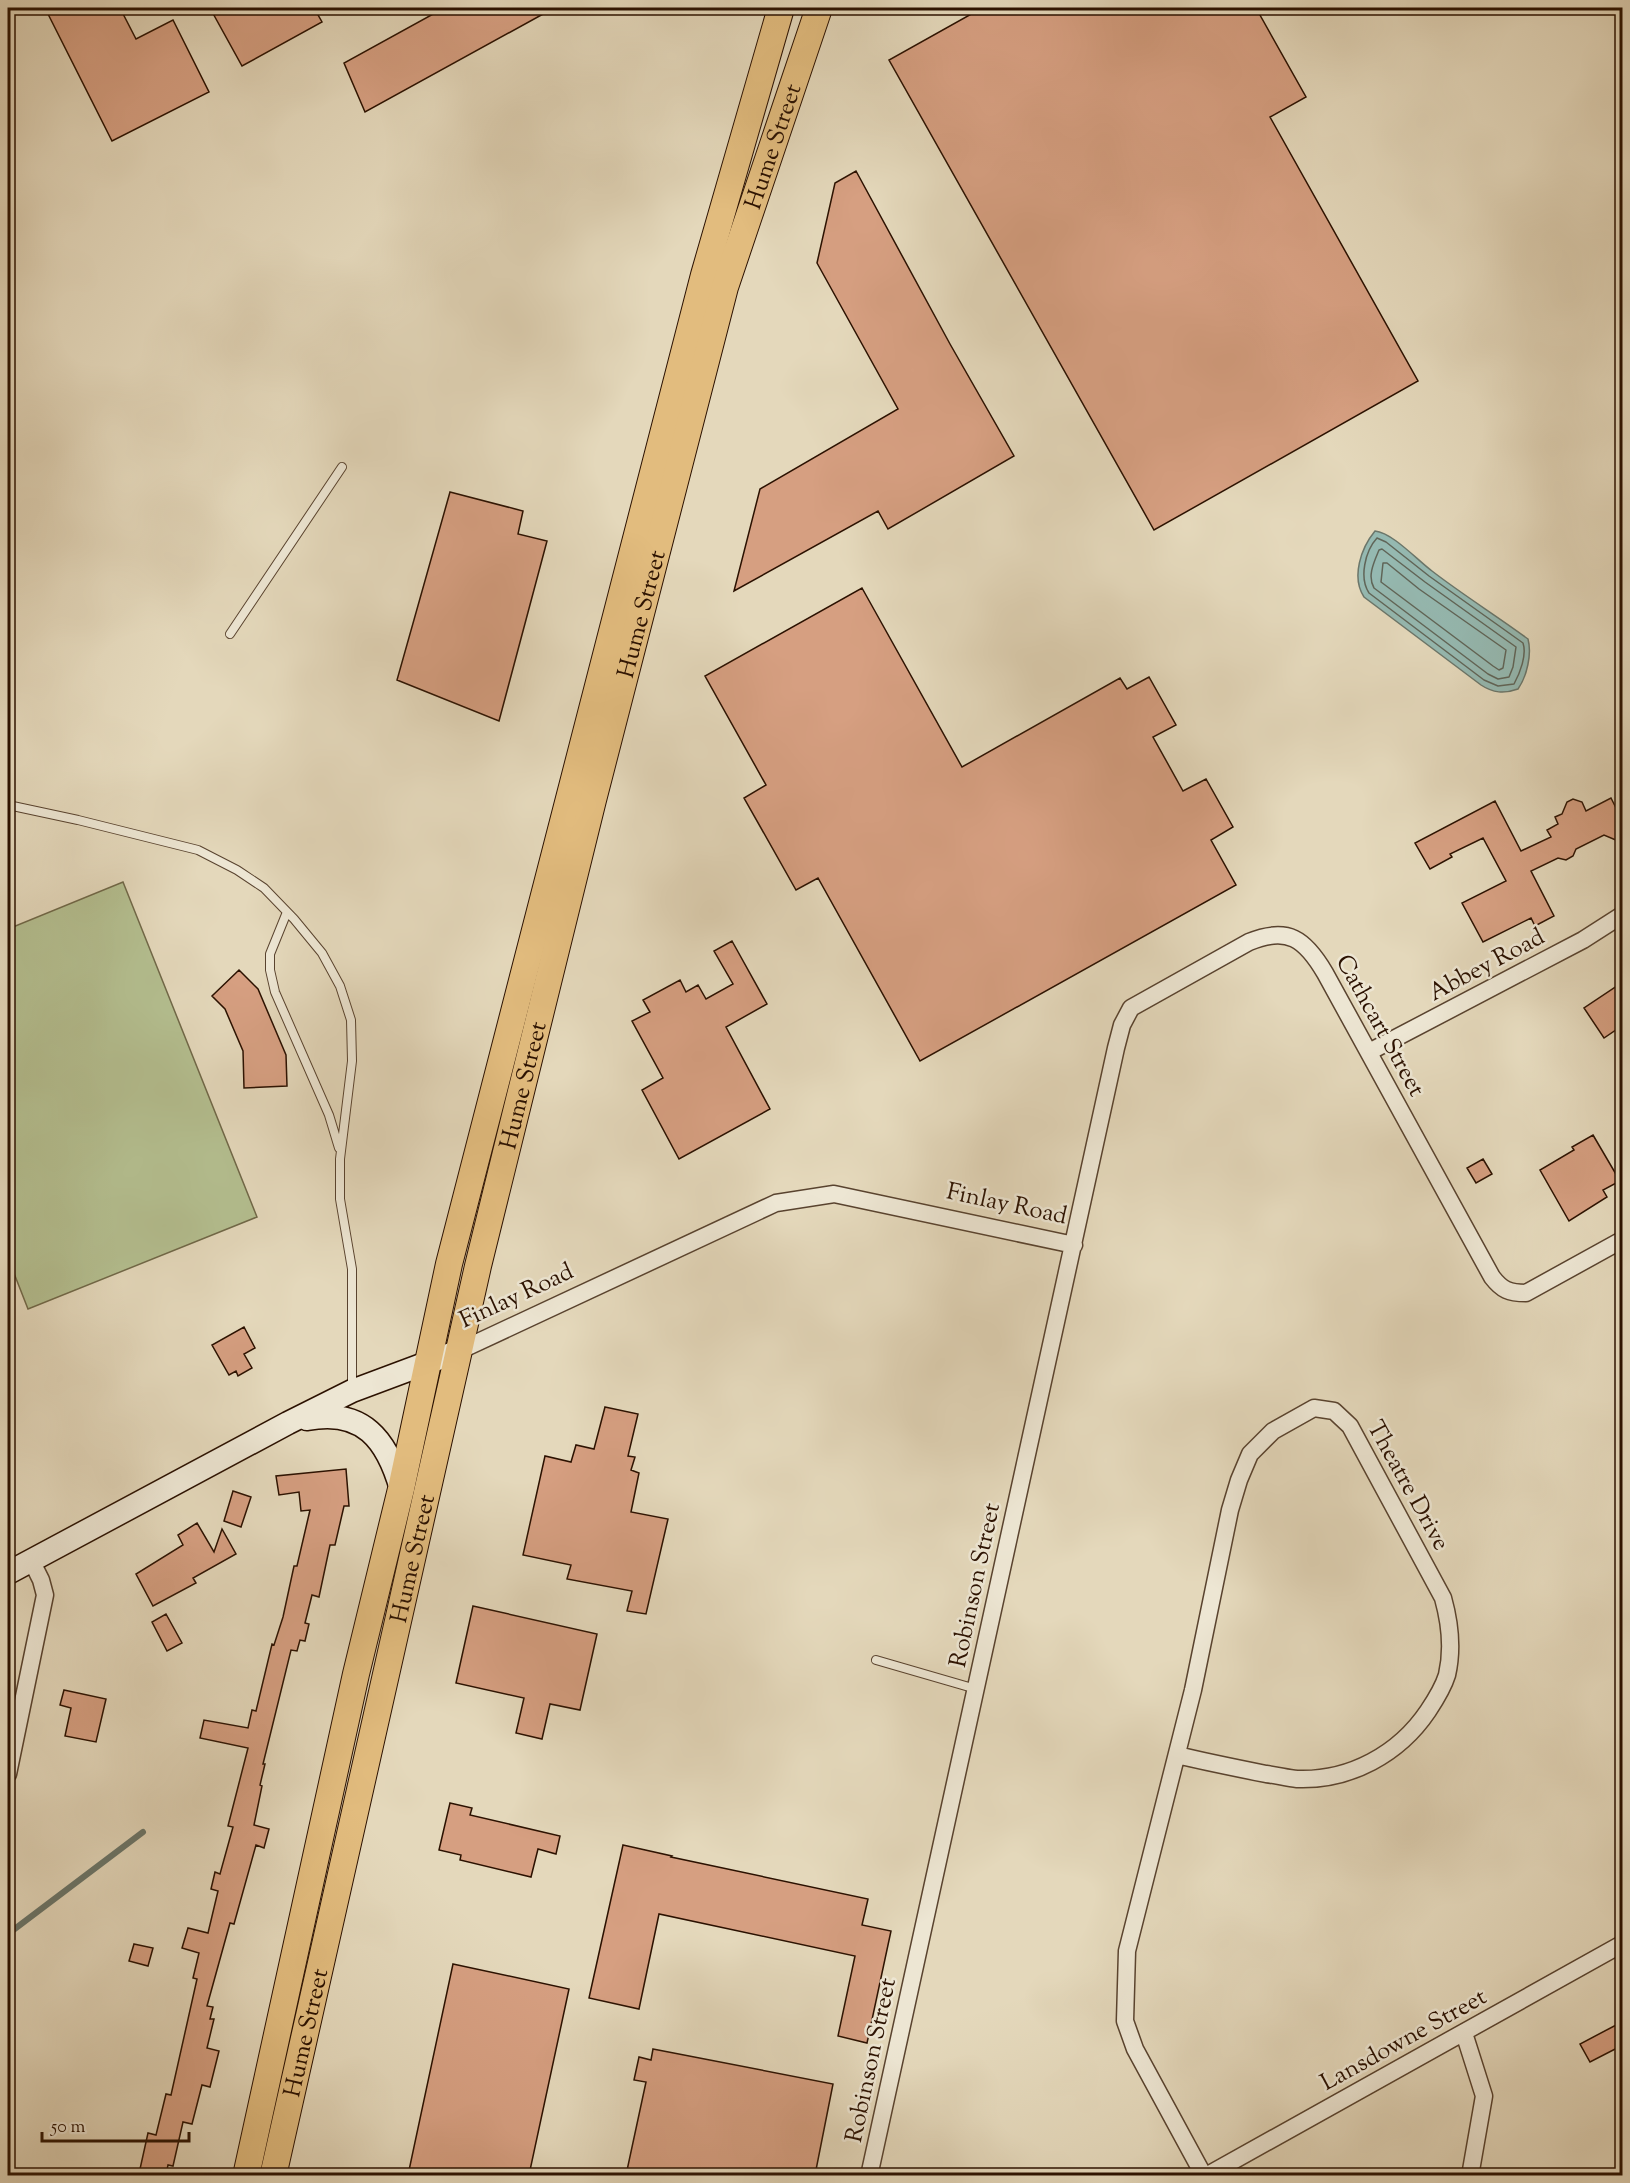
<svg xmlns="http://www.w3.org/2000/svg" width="1630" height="2183" font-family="'Sorts Mill Goudy',serif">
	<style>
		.green { fill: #b4bf90; stroke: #706848; stroke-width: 1.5 }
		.water { fill: #95b9b1; stroke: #6b766a; stroke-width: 1.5 }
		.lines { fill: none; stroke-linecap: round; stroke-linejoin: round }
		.shore { stroke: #606558; stroke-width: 1.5 }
		.stream { stroke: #6b766a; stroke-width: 6 }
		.building { fill: #d69f81; stroke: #2b1100; stroke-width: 1.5 }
		.lane-casing { stroke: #59432f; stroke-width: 10 }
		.street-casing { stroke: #59432f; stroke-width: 19 }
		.secondary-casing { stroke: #2b1100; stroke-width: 25 }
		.primary-casing { stroke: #2b1100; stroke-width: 28 }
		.lane { stroke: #ede6d3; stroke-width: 8 }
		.street { stroke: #ede6d3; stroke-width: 16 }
		.secondary { stroke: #ede6d3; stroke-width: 22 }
		.primary { stroke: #e2bc7e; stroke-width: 26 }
		.labels { text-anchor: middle; stroke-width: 5; stroke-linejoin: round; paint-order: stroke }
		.street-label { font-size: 24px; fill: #2b1100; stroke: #ede6d3 }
	</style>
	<rect width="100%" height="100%" fill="#e4d8bb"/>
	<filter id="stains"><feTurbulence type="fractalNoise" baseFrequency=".00333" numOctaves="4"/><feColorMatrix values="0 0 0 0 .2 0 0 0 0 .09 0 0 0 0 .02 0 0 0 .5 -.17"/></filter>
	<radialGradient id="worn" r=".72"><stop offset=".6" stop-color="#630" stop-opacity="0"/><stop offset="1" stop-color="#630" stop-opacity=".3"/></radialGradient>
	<path class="green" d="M 123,882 L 257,1217 L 28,1309 L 8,1258 L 8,929 Z"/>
	<path class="water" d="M 1375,531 C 1393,533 1417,560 1432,571 C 1463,595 1497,616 1528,639 C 1532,654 1527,676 1518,689 C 1504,694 1493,693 1481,685 L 1364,597 C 1351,577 1361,548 1375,531 Z"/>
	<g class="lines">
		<path class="shore" d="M 1377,538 L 1386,542 L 1429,576 L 1523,643 C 1527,655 1520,673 1514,684 L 1498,686 L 1484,680 L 1369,593 C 1359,578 1365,551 1377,538 Z
			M 1382,549 L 1425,582 L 1516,647 L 1513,667 L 1509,677 L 1498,679 L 1488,674 L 1374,588 C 1367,576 1374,562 1379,550 Z
			M 1383,563 L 1387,563 L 1419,589 L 1506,650 L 1503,668 L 1499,670 L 1493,666 L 1381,582 Z"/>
		<path class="stream" d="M 8,1934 L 143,1832"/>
	</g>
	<path class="building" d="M 45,8 L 120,8 L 136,39 L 173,20 L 209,92 L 112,141 Z
		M 210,8 L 314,8 L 322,22 L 242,66 Z
		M 444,8 L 554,8 L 365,112 L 344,63 Z
		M 982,8 L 1256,8 L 1306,97 L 1270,117 L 1418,381 L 1154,530 L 889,60 Z
		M 856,171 L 950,344 L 1014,456 L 888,529 L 878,511 L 734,591 L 760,489 L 898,409 L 817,263 L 835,183 Z
		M 450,492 L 523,511 L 518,534 L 547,541 L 499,721 L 397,680 Z
		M 862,588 L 962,767 L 1120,678 L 1127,689 L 1149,677 L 1176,725 L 1153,737 L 1183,791 L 1206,779 L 1233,827 L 1211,840 L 1236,885 L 920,1061 L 818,878 L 796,890 L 744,798 L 766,785 L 705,676 Z
		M 1611,798 L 1623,822 L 1623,843 L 1604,835 L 1576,849 L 1573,856 L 1566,860 L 1558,858 L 1531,871 L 1554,916 L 1535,926 L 1531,918 L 1483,942 L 1462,903 L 1506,881 L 1483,838 L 1450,854 L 1452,857 L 1430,869 L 1415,843 L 1495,801 L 1521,851 L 1551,837 L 1547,830 L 1558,824 L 1555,817 L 1562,814 L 1567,802 L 1573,799 L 1582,802 L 1586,811 Z
		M 732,941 L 767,1004 L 726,1027 L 770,1109 L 679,1159 L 642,1090 L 663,1078 L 632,1021 L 650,1012 L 643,1000 L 680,980 L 686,992 L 698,985 L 706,999 L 733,984 L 714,951 Z
		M 239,970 L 258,989 L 286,1055 L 287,1086 L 244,1088 L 243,1051 L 225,1009 L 212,996 Z
		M 1623,982 L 1623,1025 L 1604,1038 L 1584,1008 Z
		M 1593,1135 L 1620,1181 L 1603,1190 L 1607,1197 L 1569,1221 L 1540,1170 L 1574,1150 L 1572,1147 Z
		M 1483,1159 L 1492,1174 L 1476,1183 L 1467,1168 Z
		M 244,1327 L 255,1348 L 244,1354 L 252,1368 L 238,1376 L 236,1371 L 229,1375 L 212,1345 Z
		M 605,1407 L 638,1414 L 628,1456 L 635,1457 L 631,1470 L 639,1473 L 631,1512 L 668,1519 L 646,1614 L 627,1611 L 632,1591 L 567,1579 L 571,1565 L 523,1555 L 545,1456 L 571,1462 L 576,1445 L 594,1449 Z
		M 346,1469 L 349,1506 L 344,1506 L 335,1545 L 330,1545 L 319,1597 L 312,1595 L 305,1623 L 309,1624 L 305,1641 L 300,1640 L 297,1651 L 291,1650 L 263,1764 L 265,1764 L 260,1785 L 262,1786 L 254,1825 L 269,1829 L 264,1848 L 256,1845 L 234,1924 L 230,1923 L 207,2006 L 213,2007 L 210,2019 L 214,2019 L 207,2048 L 219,2051 L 210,2087 L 202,2085 L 192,2124 L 183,2122 L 173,2166 L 168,2165 L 166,2175 L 140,2169 L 148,2133 L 156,2135 L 166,2094 L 171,2095 L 197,1979 L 193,1978 L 199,1953 L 182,1948 L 188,1928 L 208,1933 L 218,1891 L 211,1889 L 215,1872 L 220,1874 L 233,1827 L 228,1826 L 248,1748 L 200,1738 L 204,1720 L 248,1728 L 252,1710 L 256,1711 L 272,1644 L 274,1645 L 283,1617 L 294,1566 L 297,1566 L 310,1510 L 301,1511 L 299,1492 L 279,1495 L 276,1476 Z
		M 233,1491 L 251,1497 L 241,1527 L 224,1521 Z
		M 197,1523 L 214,1552 L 222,1529 L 236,1554 L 193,1578 L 196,1583 L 153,1606 L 136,1574 L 183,1545 L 178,1535 Z
		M 473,1606 L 597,1634 L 580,1710 L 550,1704 L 542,1739 L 516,1733 L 524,1698 L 456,1683 Z
		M 166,1614 L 182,1643 L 167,1651 L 152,1622 Z
		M 64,1690 L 106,1699 L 96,1742 L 65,1736 L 71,1708 L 60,1705 Z
		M 450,1803 L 472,1808 L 470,1815 L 560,1836 L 556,1854 L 538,1849 L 531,1877 L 460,1860 L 461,1855 L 439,1850 Z
		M 623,1845 L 672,1856 L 671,1857 L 868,1899 L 862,1925 L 891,1931 L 867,2043 L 838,2036 L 855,1956 L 659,1914 L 639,2009 L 589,1998 Z
		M 134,1944 L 153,1948 L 148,1966 L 129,1961 Z
		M 453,1964 L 569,1989 L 529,2175 L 408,2175 Z
		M 1618,2024 L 1623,2032 L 1623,2045 L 1590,2062 L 1580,2044 Z
		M 653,2049 L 833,2084 L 815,2175 L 626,2175 L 646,2082 L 634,2080 L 639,2057 L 651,2060 Z"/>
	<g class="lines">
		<g class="lane-casing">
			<path id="lane" d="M 230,634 L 342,467
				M 8,805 L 78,820 L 198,850 L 237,870 L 264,888 L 294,919 L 322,953 L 340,986 L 351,1020 L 352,1061 L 340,1159 L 340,1199 L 352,1269 L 352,1389
				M 287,912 L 270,954 L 270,970 L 275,992 L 329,1115 L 339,1148
				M 876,1660 L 976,1689"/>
		</g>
		<g class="street-casing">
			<path id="street" d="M 1369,1052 L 1583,940 L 1622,915
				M 459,1351 L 776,1203 L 834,1194 L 1074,1245
				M 1177,1755 C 1206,1762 1236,1768 1266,1774 C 1276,1775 1287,1778 1297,1779 C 1350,1781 1399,1754 1428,1711 C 1436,1699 1443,1688 1447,1675 C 1453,1649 1450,1623 1443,1598 L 1350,1426 L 1334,1411 L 1314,1408 L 1273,1431 L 1250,1454 L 1239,1480 L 1230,1510 L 1193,1690 L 1127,1951 L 1125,2021 L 1135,2049 L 1204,2176
				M 8,1774 L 45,1595 L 41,1580 L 31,1560
				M 1464,2033 L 1484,2096 L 1470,2176
				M 869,2176 L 1116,1048 L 1122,1025 L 1131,1008 L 1249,942 C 1288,926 1305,939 1325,973 L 1492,1277 C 1502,1290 1509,1293 1526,1293 L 1622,1240
				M 1206,2176 L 1622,1944"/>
		</g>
		<g class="secondary-casing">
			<path id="secondary" d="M 307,1419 C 363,1408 387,1440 401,1489
				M 8,1573 L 288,1423 L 352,1391 L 459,1351"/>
		</g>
		<g class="primary-casing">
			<g id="primary">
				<path d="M 246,2176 L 356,1674 L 401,1489 L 449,1264 L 704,275 L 781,8"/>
				<path id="s1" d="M 273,2176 L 478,1266 L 593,800 L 725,287 L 819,8"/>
			</g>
		</g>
		<use href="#lane" class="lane"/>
		<use href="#street" class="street"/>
		<use href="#secondary" class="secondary"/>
		<use href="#primary" class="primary"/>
	</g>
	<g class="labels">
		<g class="street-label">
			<text dy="8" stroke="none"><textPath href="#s1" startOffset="2091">Hume Street</textPath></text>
			<text dy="8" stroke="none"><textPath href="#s1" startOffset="1605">Hume Street</textPath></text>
			<text transform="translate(1486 964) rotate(-28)" y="8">Abbey Road</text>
			<text transform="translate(1381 1025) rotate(61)" y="8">Cathcart Street</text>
			<text dy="8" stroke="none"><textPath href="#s1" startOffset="1119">Hume Street</textPath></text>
			<text transform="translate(1007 1203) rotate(12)" y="8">Finlay Road</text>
			<text transform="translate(516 1295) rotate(-25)" y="8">Finlay Road</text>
			<text transform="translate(1409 1485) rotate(61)" y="8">Theatre Drive</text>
			<text dy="8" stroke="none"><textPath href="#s1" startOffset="633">Hume Street</textPath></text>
			<text transform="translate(974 1585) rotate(-78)" y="8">Robinson Street</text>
			<text dy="8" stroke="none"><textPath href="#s1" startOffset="147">Hume Street</textPath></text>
			<text transform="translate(1403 2039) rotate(-29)" y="8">Lansdowne Street</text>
			<text transform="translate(870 2060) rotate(-78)" y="8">Robinson Street</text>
		</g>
	</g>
	<rect width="1630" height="2183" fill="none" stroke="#e4d8bb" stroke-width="30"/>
	<rect x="9" y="9" width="1612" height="2165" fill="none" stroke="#2b1100" stroke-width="3"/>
	<rect x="15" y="15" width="1600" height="2153" fill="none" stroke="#2b1100" stroke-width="1.5"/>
	<path d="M42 2132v9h147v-9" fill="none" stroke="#2b1100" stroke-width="3"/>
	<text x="51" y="2132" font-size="18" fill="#2b1100" stroke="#ede6d3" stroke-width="4.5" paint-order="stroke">50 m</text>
	<rect width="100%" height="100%" filter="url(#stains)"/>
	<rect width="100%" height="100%" fill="url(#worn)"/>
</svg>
